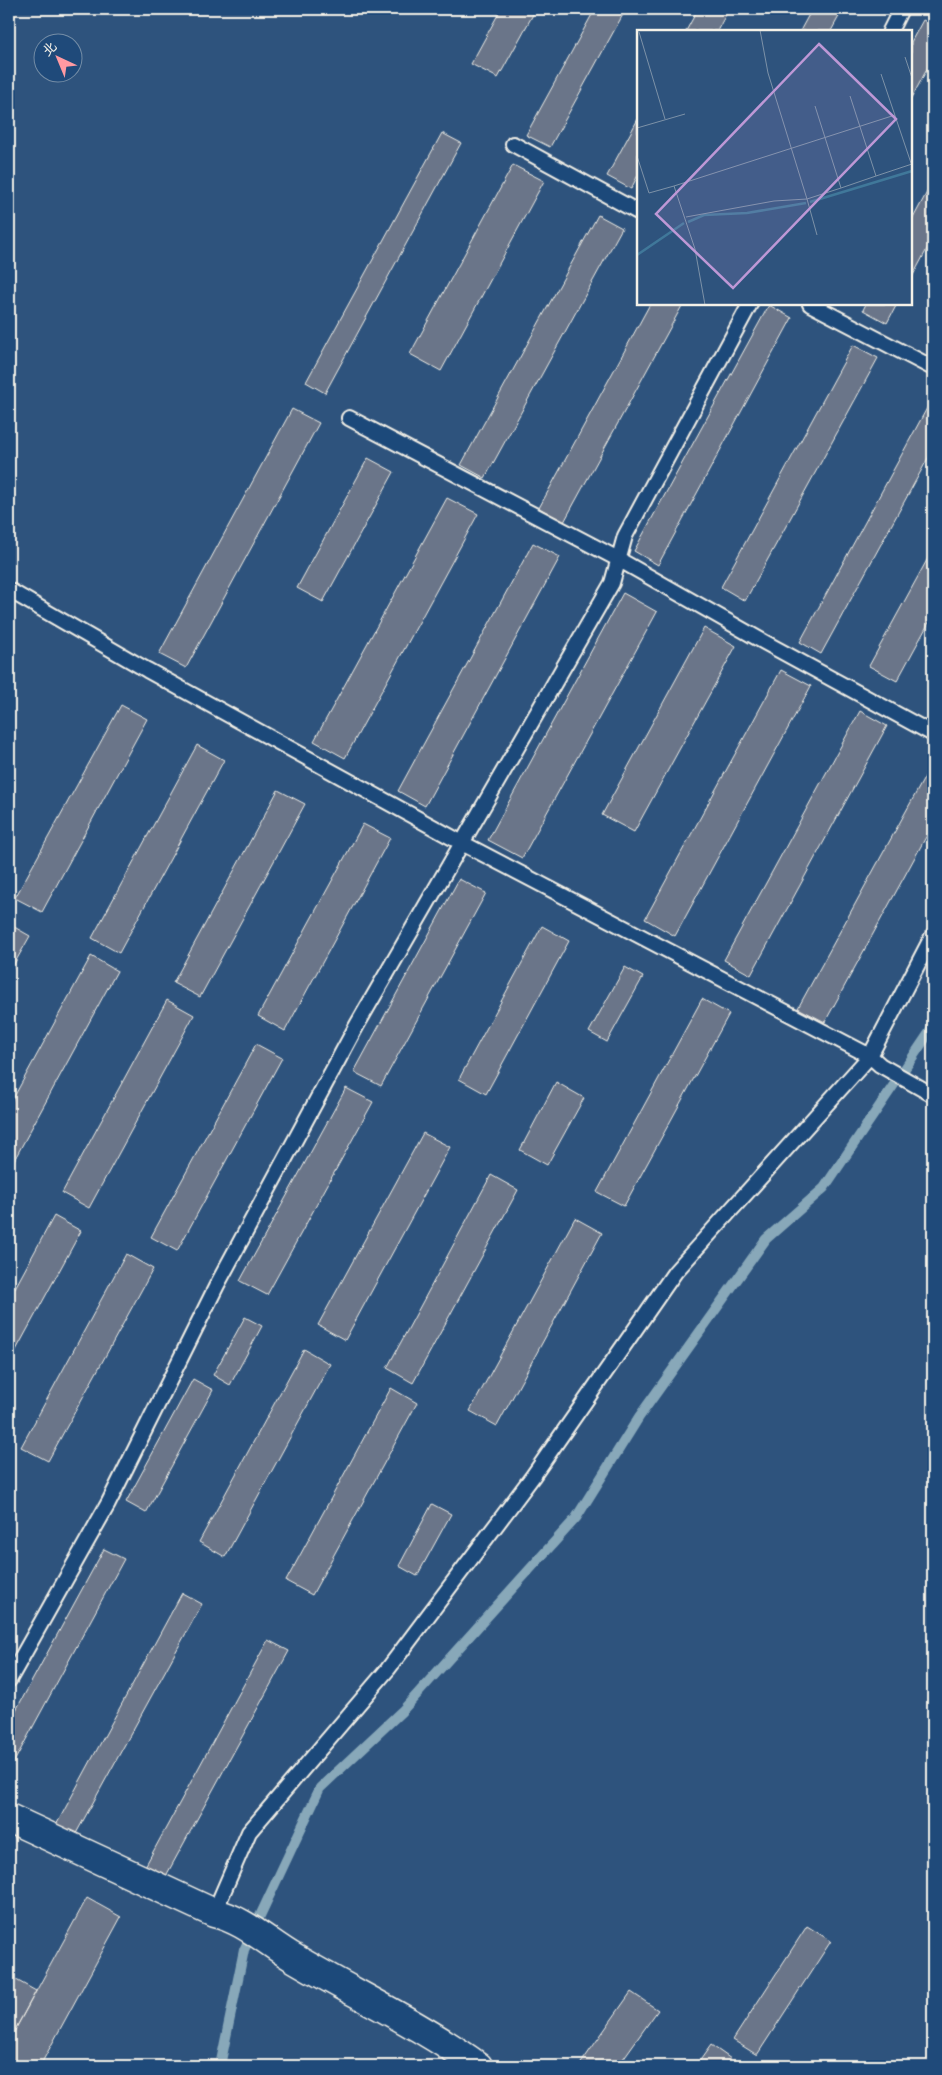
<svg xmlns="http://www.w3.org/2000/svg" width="942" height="2075" font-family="'Architects Daughter','LXGW WenKai TC',sans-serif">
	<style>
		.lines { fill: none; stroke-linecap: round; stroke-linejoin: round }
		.stream { stroke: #88a8b9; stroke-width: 10 }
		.building { fill: #6a7589; stroke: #f4f1e8 }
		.lane-casing { stroke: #f4f1e8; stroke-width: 18 }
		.street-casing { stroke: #f4f1e8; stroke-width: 31 }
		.lane { stroke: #1f4a7a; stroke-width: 14 }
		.street { stroke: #1f4a7a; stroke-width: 28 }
		.inset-river { fill: none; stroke: #40789a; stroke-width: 2.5 }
		.inset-road { fill: none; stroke: #7d92a8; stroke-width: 1 }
		.view { fill: #be98d6; fill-opacity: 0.15; stroke: #be98d6; stroke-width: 2.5 }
		.inset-edge { fill: none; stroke: #f4f1e8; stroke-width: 2.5 }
	</style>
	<rect width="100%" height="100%" fill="#2e537d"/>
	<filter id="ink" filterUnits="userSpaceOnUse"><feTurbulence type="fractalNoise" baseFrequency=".02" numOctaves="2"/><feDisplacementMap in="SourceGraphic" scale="10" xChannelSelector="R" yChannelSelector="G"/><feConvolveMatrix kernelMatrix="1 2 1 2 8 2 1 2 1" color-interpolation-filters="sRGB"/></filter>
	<g filter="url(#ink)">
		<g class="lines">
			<path class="stream" d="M 220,2066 L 244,1950 L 320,1788 L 402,1711 L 576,1518 L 639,1417 L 766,1239 L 824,1188 L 933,1027"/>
		</g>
		<path class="building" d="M 501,9 L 536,9 L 498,78 L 471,64 Z
			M 595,9 L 626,9 L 550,147 L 526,135 Z
			M 698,9 L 729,9 L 717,31 L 686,31 Z
			M 812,9 L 843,9 L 831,31 L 800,31 Z
			M 923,20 L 933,25 L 933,58 L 911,99 L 911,42 Z
			M 638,119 L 638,175 L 631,189 L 607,176 Z
			M 442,133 L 461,143 L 325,393 L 306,382 Z
			M 513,165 L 544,181 L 441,371 L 410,354 Z
			M 933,181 L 933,238 L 911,279 L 911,222 Z
			M 598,215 L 622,228 L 485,478 L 461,465 Z
			M 650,304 L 683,304 L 564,522 L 539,508 Z
			M 866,304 L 897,304 L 887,323 L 863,310 Z
			M 769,305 L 792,318 L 658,565 L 634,551 Z
			M 853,345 L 878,358 L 745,601 L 721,587 Z
			M 933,397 L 933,449 L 821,654 L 800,642 Z
			M 292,409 L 319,423 L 186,668 L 159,654 Z
			M 368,458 L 394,472 L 323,602 L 297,588 Z
			M 447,498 L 478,514 L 345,758 L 314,741 Z
			M 533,543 L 560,557 L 425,806 L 398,791 Z
			M 933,549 L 933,615 L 897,681 L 869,666 Z
			M 623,593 L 657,612 L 522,858 L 488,840 Z
			M 704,628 L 736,646 L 634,832 L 602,815 Z
			M 781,670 L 811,686 L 675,936 L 645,919 Z
			M 121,705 L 147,719 L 42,912 L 15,898 Z
			M 860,711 L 887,726 L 751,975 L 724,960 Z
			M 197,745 L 224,760 L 119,953 L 92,938 Z
			M 933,762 L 933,824 L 825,1022 L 798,1008 Z
			M 278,790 L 305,804 L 200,997 L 173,983 Z
			M 363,824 L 390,838 L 285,1031 L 258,1016 Z
			M 459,879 L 486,893 L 381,1086 L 354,1072 Z
			M 9,924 L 30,936 L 9,973 Z
			M 542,926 L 569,941 L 486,1094 L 459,1079 Z
			M 91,956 L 117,971 L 12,1164 L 9,1162 L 9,1106 Z
			M 625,967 L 643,977 L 607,1042 L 589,1032 Z
			M 702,999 L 729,1014 L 624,1206 L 597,1192 Z
			M 167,1000 L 194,1015 L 89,1208 L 62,1193 Z
			M 256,1044 L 282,1058 L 177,1251 L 151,1237 Z
			M 556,1082 L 584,1098 L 547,1165 L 520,1150 Z
			M 346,1088 L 373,1102 L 267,1295 L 240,1281 Z
			M 423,1133 L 450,1147 L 345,1340 L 318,1325 Z
			M 491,1175 L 518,1190 L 413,1383 L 387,1368 Z
			M 54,1216 L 81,1231 L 9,1363 L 9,1299 Z
			M 575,1218 L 602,1233 L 497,1426 L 470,1411 Z
			M 126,1254 L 153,1269 L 48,1461 L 21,1447 Z
			M 245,1317 L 262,1326 L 230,1385 L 213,1375 Z
			M 304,1349 L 330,1364 L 225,1557 L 199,1542 Z
			M 193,1379 L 213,1390 L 146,1513 L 126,1502 Z
			M 391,1388 L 417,1403 L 312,1595 L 286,1581 Z
			M 432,1504 L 451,1514 L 417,1576 L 399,1566 Z
			M 104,1549 L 124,1559 L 9,1771 L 9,1723 Z
			M 182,1593 L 202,1604 L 73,1839 L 54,1829 Z
			M 268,1640 L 289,1651 L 161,1885 L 141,1874 Z
			M 87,1898 L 121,1917 L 40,2066 L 9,2066 L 9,2041 Z
			M 807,1926 L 831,1941 L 757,2055 L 733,2040 Z
			M 9,1976 L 36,1991 L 9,2041 Z
			M 631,1992 L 658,2010 L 618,2066 L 579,2066 Z
			M 711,2045 L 731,2059 L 726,2066 L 696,2066 Z"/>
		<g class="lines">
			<g class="lane-casing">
				<path id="lane" d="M 890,31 L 901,9
					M 513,144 L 638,212
					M 810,304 L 933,368
					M 349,418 L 618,559 L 764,642 L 933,734
					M 9,590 L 147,670 L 462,843 L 870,1056 L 675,1272 L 533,1476 L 388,1669 L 249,1832 L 214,1913
					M 933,935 L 870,1056 L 880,1065 L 933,1095
					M 9,1680 L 108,1504 L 217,1285 L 357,1025 L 612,583 L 625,536 L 750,304"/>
			</g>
			<g class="street-casing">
				<path id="street" d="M 9,1818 L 214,1913 C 243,1919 268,1943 294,1958 C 355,1994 421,2025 478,2066"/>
			</g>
			<use href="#lane" class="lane"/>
			<use href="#street" class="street"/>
		</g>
	</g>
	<g transform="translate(637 30)">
		<rect width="275" height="275" fill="#2e537d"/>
		<path class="inset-river" d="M 173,172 L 275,141M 51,192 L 67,185 L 110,183 L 169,173M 0,225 L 47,193"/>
		<path class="inset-road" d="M 2,2 L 28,89M 268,27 L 275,48M 244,44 L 275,136M 213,66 L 239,146 L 275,134M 178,76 L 204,158 L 239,146M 0,98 L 48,84M 0,126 L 12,163 L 37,156 L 58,219 L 68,275M 37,156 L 258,85M 49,187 L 137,171 L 170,169 L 131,43 L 123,0M 180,205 L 170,169 L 204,158"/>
		<path class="view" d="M 182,14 L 259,89 L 96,258 L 19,184 Z"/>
		<rect width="275" height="275" class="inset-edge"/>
	</g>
	<rect width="942" height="2075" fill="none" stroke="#1f4a7a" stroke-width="30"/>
	<rect x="15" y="15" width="912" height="2045" fill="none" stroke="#f4f1e8" stroke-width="2" filter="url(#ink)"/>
	<g transform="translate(58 58) rotate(316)"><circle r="24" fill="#1f4a7a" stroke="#748da6"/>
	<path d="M0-4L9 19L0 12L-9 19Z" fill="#ff9aa2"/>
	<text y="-8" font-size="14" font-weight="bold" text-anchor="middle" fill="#f4f1e8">北</text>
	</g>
</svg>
